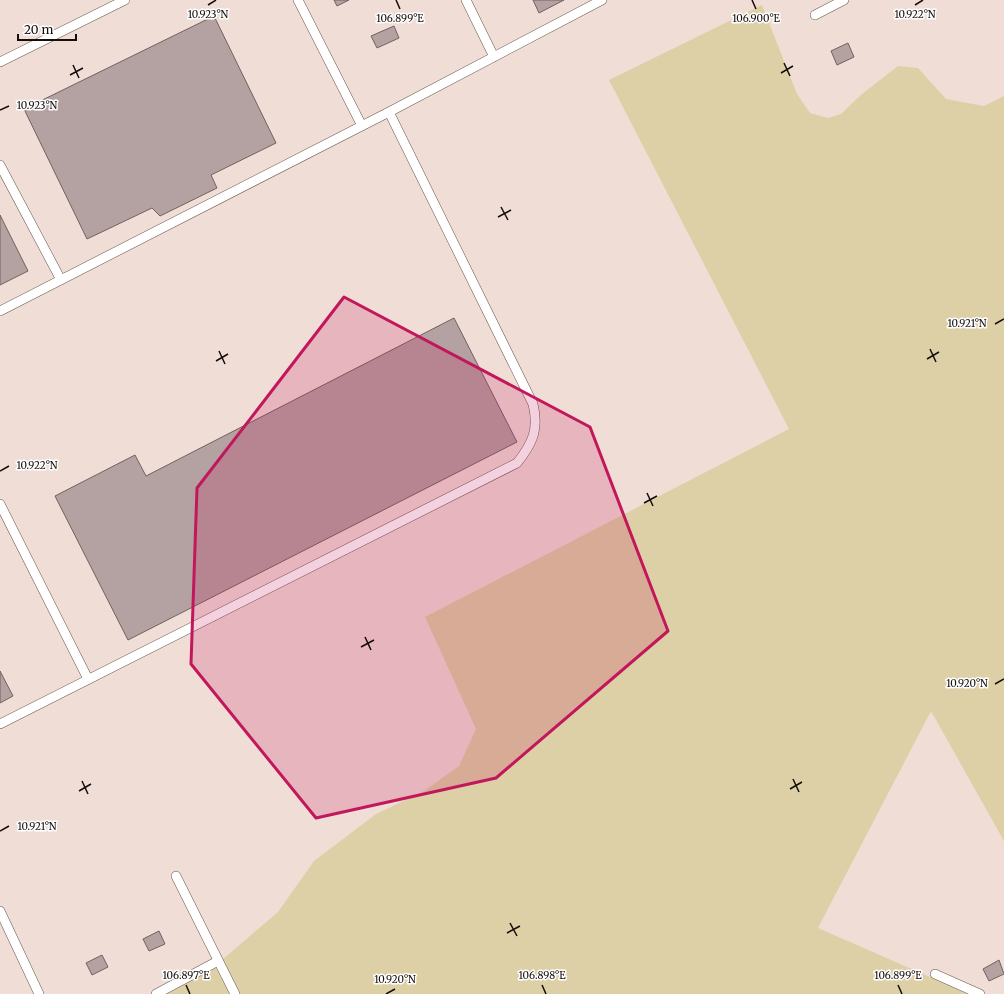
<svg xmlns="http://www.w3.org/2000/svg" width="1004" height="994" font-family="Merriweather,serif">
	<style>
		.green { fill: #ded0a6 }
		.building { fill: #b4a1a1; stroke: #726160 }
		.lines { fill: none; stroke-linecap: round; stroke-linejoin: round }
		.lane-casing { stroke: #665851; stroke-width: 10 }
		.lane { stroke: #fff; stroke-width: 9 }
		.marked { fill: #c2185b; fill-opacity: 0.2; stroke: #c2185b; stroke-width: 3; stroke-linejoin: round }
		.ticks { fill: none; stroke: #130d0b; stroke-width: 1.5 }
		.ticks-label { font-size: 10px; text-anchor: middle; fill: #130d0b; stroke: #fff; stroke-width: 3; stroke-linejoin: round; paint-order: stroke }
	</style>
	<rect width="100%" height="100%" fill="#efddd6"/>
	<path class="green" d="M 762,5 L 797,94 L 810,113 L 828,118 L 841,114 L 862,94 L 898,66 L 918,68 L 946,99 L 984,106 L 1004,96 L 1004,841 L 931,711 L 818,928 L 969,994 L 239,994 L 222,960 L 278,912 L 314,861 L 376,814 L 424,791 L 459,766 L 476,729 L 425,617 L 789,429 L 609,80 Z
		M 216,968 L 230,994 L 166,994 Z"/>
	<path class="building" d="M 334,0 L 349,0 L 337,6 Z
		M 533,0 L 564,0 L 539,13 Z
		M 214,16 L 276,143 L 211,175 L 217,188 L 160,216 L 152,208 L 87,239 L 24,109 Z
		M 394,26 L 399,38 L 377,48 L 371,36 Z
		M 848,43 L 854,57 L 837,65 L 831,51 Z
		M 0,215 L 28,271 L 0,285 Z
		M 454,318 L 517,442 L 128,640 L 55,496 L 135,455 L 146,476 Z
		M 0,671 L 13,696 L 0,703 Z
		M 159,931 L 165,944 L 149,951 L 143,939 Z
		M 102,955 L 108,967 L 92,975 L 86,963 Z
		M 999,960 L 1004,974 L 989,981 L 983,969 Z"/>
	<g class="lines">
		<g class="lane-casing">
			<path id="lane" d="M 298,0 L 362,126
				M 466,0 L 494,57
				M 815,15 L 844,0
				M 0,62 L 125,0
				M 389,112 L 602,0
				M 0,165 L 61,280
				M 0,311 L 389,112 L 533,404 C 539,429 533,443 517,463 L 0,724
				M 0,504 L 88,679
				M 176,876 L 235,994
				M 0,911 L 39,994
				M 935,974 L 980,994
				M 156,994 L 218,961"/>
		</g>
		<use href="#lane" class="lane"/>
	</g>
	<path class="marked" d="M 344,297 L 590,427 L 668,631 L 496,778 L 316,818 L 191,664 L 197,488 Z"/>
	<path class="ticks" d="M 396,0 L 400,9M 752,0 L 756,9M 208,5 L 216,0M 915,5 L 923,0M 784,63 L 790,76M 73,65 L 79,78M 781,73 L 793,66M 70,75 L 83,68M 0,110 L 9,106M 501,207 L 508,220M 498,217 L 511,210M 995,324 L 1004,319M 930,349 L 936,362M 219,351 L 225,364M 927,359 L 939,352M 216,361 L 228,354M 0,471 L 9,466M 647,493 L 653,506M 644,503 L 657,496M 365,637 L 371,650M 361,647 L 374,640M 995,684 L 1004,679M 793,779 L 799,792M 82,781 L 88,794M 790,789 L 802,782M 79,791 L 91,784M 0,831 L 9,826M 510,923 L 517,936M 507,933 L 520,926M 186,985 L 190,994M 542,985 L 546,994M 898,985 L 902,994M 386,994 L 395,989"/>
	<g class="ticks-label">
		<text x="208" y="18">10.923°N</text>
		<text x="915" y="18">10.922°N</text>
		<text x="400" y="22">106.899°E</text>
		<text x="756" y="22">106.900°E</text>
		<text x="37" y="109">10.923°N</text>
		<text x="967" y="327">10.921°N</text>
		<text x="37" y="469">10.922°N</text>
		<text x="967" y="687">10.920°N</text>
		<text x="37" y="830">10.921°N</text>
		<text x="186" y="979">106.897°E</text>
		<text x="542" y="979">106.898°E</text>
		<text x="898" y="979">106.899°E</text>
		<text x="395" y="983">10.920°N</text>
	</g>
	<path d="M18 34v6h58v-6" fill="none" stroke="#130d0b" stroke-width="2"/>
	<text x="24" y="34" font-size="12" fill="#130d0b" stroke="#ffffff" stroke-width="3" paint-order="stroke">20 m</text>
</svg>
